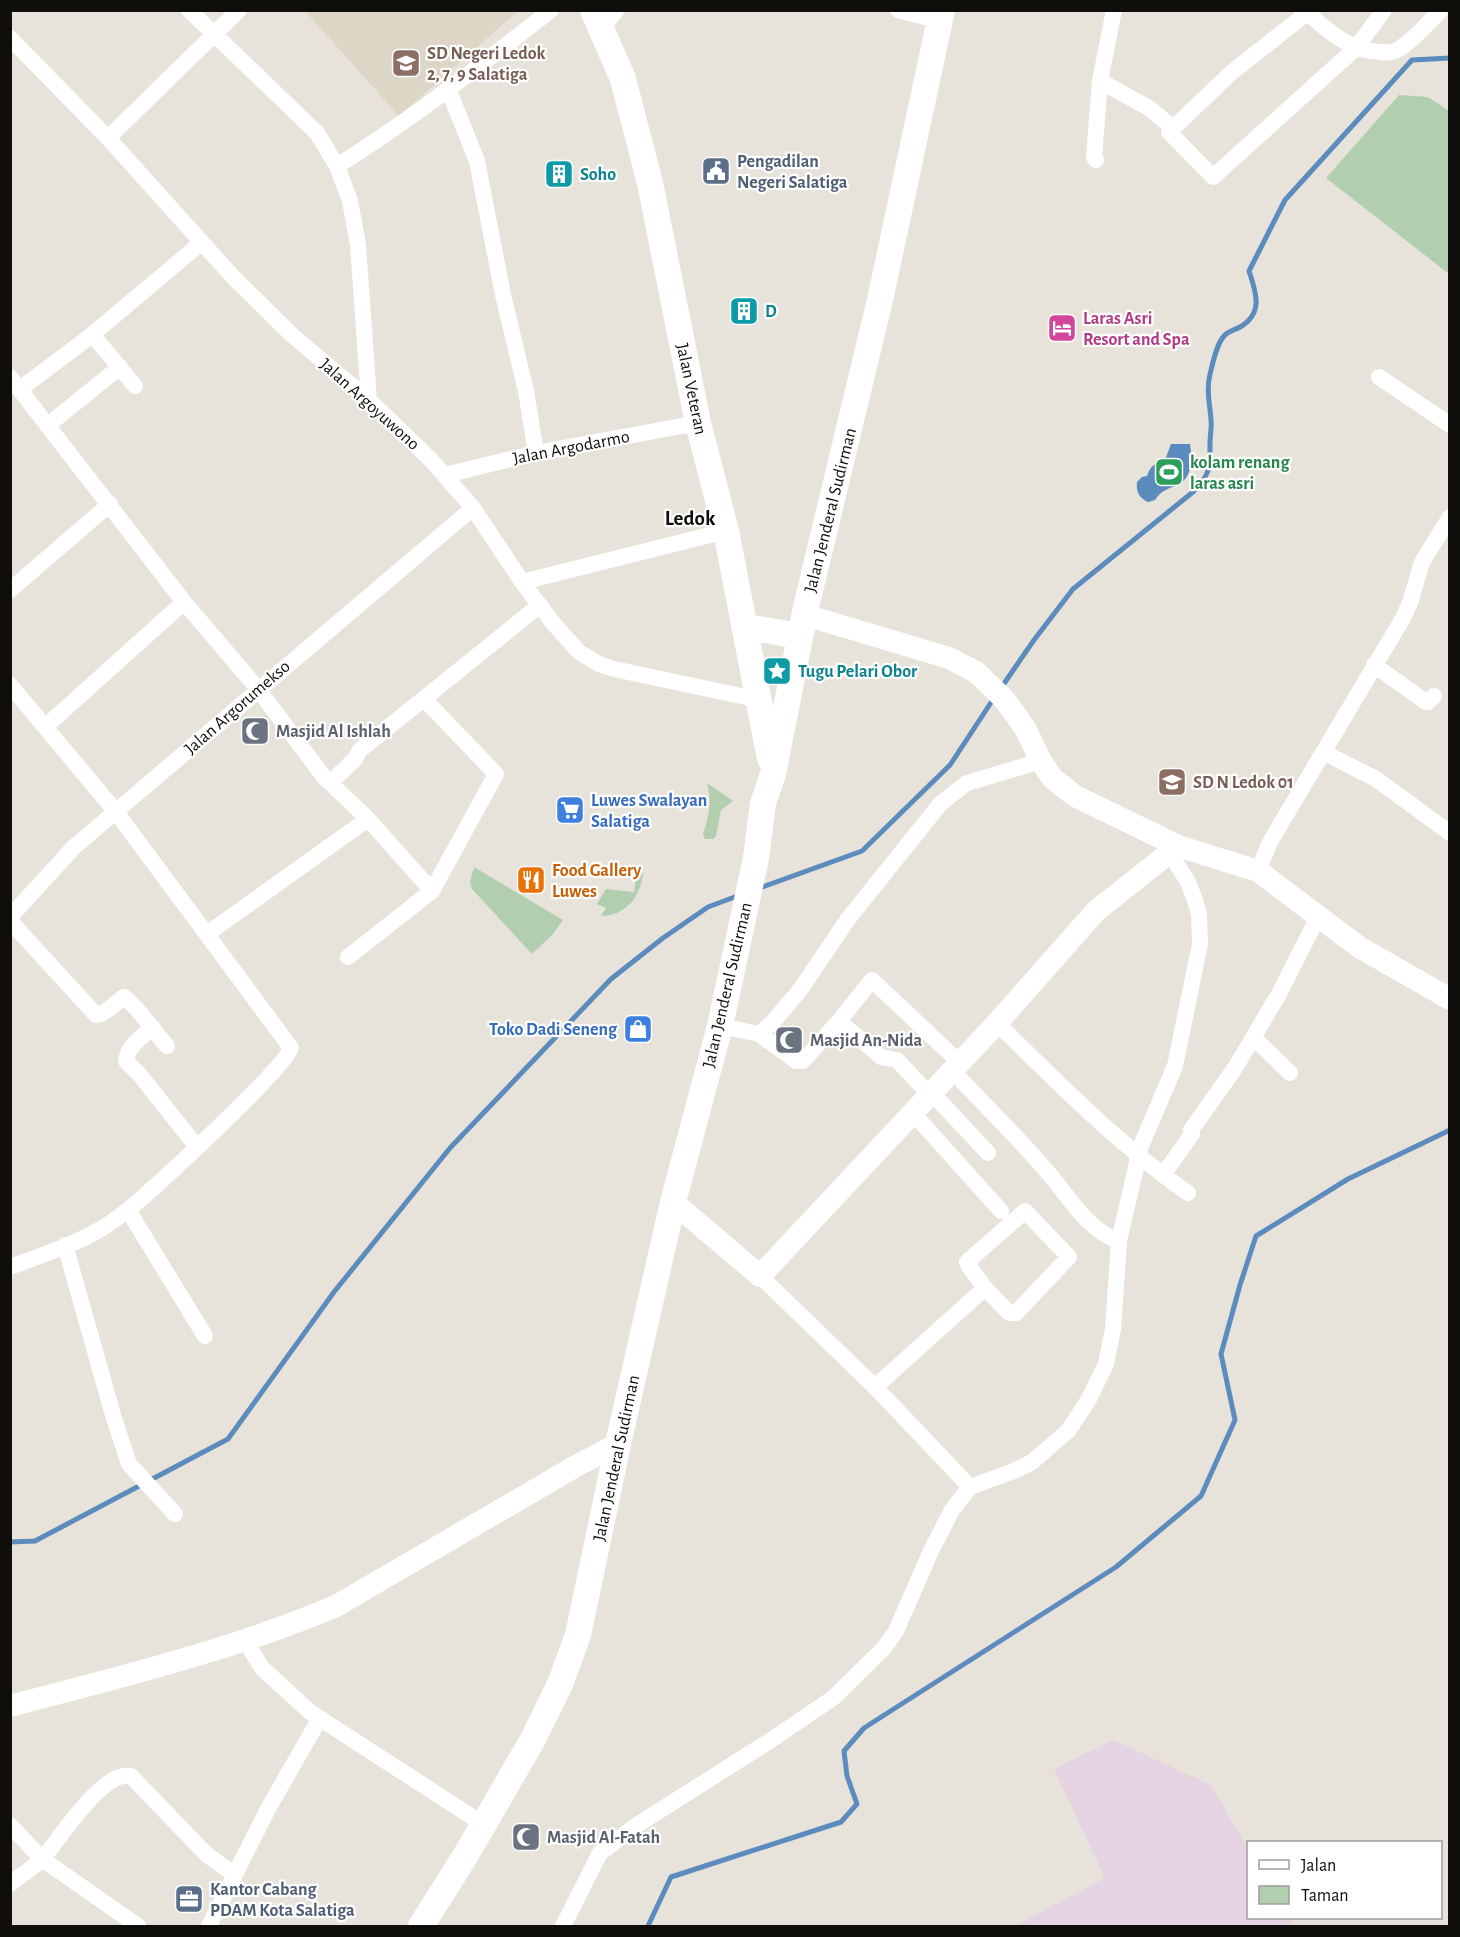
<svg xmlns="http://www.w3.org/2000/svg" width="1460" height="1937" font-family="'Alegreya Sans',sans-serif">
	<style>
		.industrial { fill: #e6d3e3 }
		.built { fill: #ddd6c6 }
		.green { fill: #b1cfae }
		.water { fill: #5c8bbd }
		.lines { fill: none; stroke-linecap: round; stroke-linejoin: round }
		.stream { stroke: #5c8bbd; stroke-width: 5 }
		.street { stroke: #fff; stroke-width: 16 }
		.secondary { stroke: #fff; stroke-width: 22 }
		.primary { stroke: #fff; stroke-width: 26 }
		.labels { text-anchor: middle; stroke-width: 4.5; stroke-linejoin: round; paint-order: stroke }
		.education-label { font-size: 18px; font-weight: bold; fill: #785e54; stroke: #fff; text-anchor: start }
		.service-label { font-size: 18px; font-weight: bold; fill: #4e5e75; stroke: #fff; text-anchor: start }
		.culture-label { font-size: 18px; font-weight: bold; fill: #0d838f; stroke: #fff; text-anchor: start }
		.hotel-label { font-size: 18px; font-weight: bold; fill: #b23c85; stroke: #fff; text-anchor: start }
		.street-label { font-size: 18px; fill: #0f0e0b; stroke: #fff }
		.leisure-label { font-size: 18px; font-weight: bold; fill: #27864d; stroke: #fff; text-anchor: start }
		.worship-label { font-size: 18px; font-weight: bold; fill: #5b616d; stroke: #fff; text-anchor: start }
		.shop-label { font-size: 18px; font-weight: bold; fill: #366cbe; stroke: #fff; text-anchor: start }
		.food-label { font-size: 18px; font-weight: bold; fill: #c56008; stroke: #fff; text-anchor: start }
		.quarter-label { font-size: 21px; font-weight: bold; fill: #0f0e0b; stroke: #fff }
	</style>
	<rect width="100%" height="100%" fill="#e7e3da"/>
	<path class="industrial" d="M 1113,1740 L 1211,1785 L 1248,1849 L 1248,1918 L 1288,1918 L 1294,1926 L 1015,1926 L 1105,1878 L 1054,1769 Z"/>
	<path class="built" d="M 305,11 L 518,11 L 399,116 Z"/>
	<path class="green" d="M 1399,95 L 1428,97 L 1449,111 L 1449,274 L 1326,178 Z
		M 707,783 L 733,801 L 721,810 L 716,836 L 713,839 L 705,839 L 703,834 C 709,816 712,802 707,783 Z
		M 474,867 L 563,920 L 553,934 L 532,954 L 472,889 L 470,882 Z
		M 637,872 L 643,873 C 641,897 625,916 601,916 L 606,908 L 597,904 L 606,889 L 634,892 Z"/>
	<path class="water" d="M 1171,444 L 1190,444 C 1192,457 1193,477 1179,484 C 1169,489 1161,490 1155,500 L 1148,502 C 1139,498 1136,492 1137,482 L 1142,477 L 1147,476 C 1151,465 1154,464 1165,460 Z"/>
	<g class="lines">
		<path class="stream" d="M 1001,688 L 1034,640 L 1073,589 L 1193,492 C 1211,474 1210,467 1210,443 C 1210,435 1212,427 1211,420 C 1210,404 1206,391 1210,374 C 1213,363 1216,345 1224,336 C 1228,331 1235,330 1240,327 C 1264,313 1256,292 1249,271 L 1285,200 L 1412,60 L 1450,58
			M 757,889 L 862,851 L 950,765 L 994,698
			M 10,1542 L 35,1541 L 228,1439 L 334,1292 L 450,1148 L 611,979 L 663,938 L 708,907 L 740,895
			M 648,1926 L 671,1877 L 841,1822 L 857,1804 L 847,1776 L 844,1751 L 864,1728 L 1116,1567 L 1201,1496 L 1235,1420 L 1221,1354 L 1240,1285 L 1256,1236 L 1348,1179 L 1450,1130"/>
		<path class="street" d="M 189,10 L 317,133 L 337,166 L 350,201 L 358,245 L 369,400
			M 898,10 L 940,21
			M 1304,10 C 1327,30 1349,51 1381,52 C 1387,53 1394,52 1399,49 C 1414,40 1428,23 1441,10
			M 1307,13 L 1232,72 L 1169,132 L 1213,177 L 1356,48 L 1384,10
			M 602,28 L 617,10
			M 10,38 L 108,138 L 233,277 L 293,336 L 369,400 L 431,460 L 473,508 L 522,582 L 553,623 L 571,643 L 579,652 L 599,664 L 614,669 L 760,700
			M 1100,81 L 1149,108 L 1173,128
			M 449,91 L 477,161 L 503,295 L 526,391 L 536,453
			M 108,138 L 239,10
			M 1096,160 L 1094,157 L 1100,81 L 1114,10
			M 337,166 C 412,119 481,65 551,10
			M 96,339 L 135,386
			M 10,377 L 184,602 L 258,689 L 324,777 L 368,819 L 432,891 L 348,957
			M 1379,377 L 1450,425
			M 20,389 L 88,338 L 201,243
			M 48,425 L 120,367
			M 445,475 L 536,453 L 698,423
			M 522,582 L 726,531
			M 10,590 L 110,504
			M 1374,665 L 1426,702 L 1428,702 L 1434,696
			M 10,685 L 116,812 L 291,1048 C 290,1063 151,1192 129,1209 C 120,1216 110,1224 99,1230 C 72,1246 39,1256 10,1267
			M 424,699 L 496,774 L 432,891
			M 45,727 L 184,602
			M 1323,752 L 1376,779 L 1450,833
			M 330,783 L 355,759 L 360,750 L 540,605
			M 1258,871 L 1270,842 L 1403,618 L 1411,600 L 1422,562 L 1450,517
			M 10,917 L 74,847 L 473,508
			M 10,921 L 96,1015 C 107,1014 115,1002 124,997 L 135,1007 L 167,1046
			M 207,934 L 368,819
			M 839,1021 L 881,1057 L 897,1060 L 929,1094
			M 997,1023 C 1058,1083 1118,1144 1188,1193
			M 720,1026 L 759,1034 L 772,1023 L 800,990 L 848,919 L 941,803 L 967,783 L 1041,761
			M 153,1028 C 142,1036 127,1047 126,1061 L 139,1074 L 197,1147
			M 759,1034 L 796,1061 L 803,1061 L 839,1021 L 872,980 L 959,1062
			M 1253,1037 L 1290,1073
			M 952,1070 C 984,1105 1019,1138 1050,1175 C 1071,1199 1087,1230 1119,1241
			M 931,1092 L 988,1153
			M 912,1112 L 1001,1211
			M 1163,1175 L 1192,1134 L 1191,1130 L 1235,1068 L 1279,994 L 1318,917
			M 128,1210 L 205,1336
			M 1025,1211 L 1069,1257 L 1016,1313 L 1009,1313 L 985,1288 L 968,1265 L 967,1262 Z
			M 65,1245 L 113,1415 L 129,1464 L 175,1514
			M 760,1276 L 875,1387 L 970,1487
			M 875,1387 L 985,1288
			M 245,1640 L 262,1668 L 310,1712 L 483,1824
			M 10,1825 L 42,1859 L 138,1926
			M 10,1884 C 21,1875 35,1867 44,1857 C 60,1838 104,1769 131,1776 L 206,1854 L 235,1875
			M 209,1926 L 269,1807 L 320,1718
			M 563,1926 L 600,1853 L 637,1825 L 771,1740 L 833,1698 L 884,1648 L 896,1631 L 931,1551 L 952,1510 L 970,1487 L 1014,1471 L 1032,1462 L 1068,1431 L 1089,1399 L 1106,1364 L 1113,1329 L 1119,1241 L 1137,1163 L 1137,1155 L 1175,1066 L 1200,944 L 1199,914 L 1195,900 L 1188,882 L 1169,852"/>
		<path class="secondary" d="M 805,615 L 949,658 L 976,672 L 1004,699 L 1025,728 L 1041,761 L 1052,778 L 1075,796 L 1178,846 L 1258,871 L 1359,947 L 1450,999
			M 673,1202 L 760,1276 L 997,1023 L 1096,911 L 1178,846
			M 10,1706 C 120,1677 232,1650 336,1606 L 576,1466 L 618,1444"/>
		<path class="primary" d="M 593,10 L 623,79 L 650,183 L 698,423 L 726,531 L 770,759
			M 746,627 L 800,636
			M 421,1926 L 464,1858 L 532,1741 L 560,1684 L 578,1635 L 618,1444 L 673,1202 L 720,1026 L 756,858 L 763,803 L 773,774 L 806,607 L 880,300 L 942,10"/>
	</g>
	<defs>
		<g id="school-square" transform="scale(1.5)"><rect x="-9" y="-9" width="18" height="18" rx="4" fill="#8d6e63" stroke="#fff"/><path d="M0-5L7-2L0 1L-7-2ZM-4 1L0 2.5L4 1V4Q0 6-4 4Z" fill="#fff"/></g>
		<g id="civic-square" transform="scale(1.5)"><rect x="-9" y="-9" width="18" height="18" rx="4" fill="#5c6f8a" stroke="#fff"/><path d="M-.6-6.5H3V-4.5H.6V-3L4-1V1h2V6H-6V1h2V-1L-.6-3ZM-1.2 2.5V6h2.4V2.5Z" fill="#fff"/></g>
		<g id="building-square" transform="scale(1.5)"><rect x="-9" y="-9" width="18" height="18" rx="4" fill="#0f9aa8" stroke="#fff"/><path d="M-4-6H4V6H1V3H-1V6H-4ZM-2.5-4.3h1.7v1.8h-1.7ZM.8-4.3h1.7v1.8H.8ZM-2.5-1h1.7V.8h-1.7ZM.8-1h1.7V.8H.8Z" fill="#fff"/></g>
		<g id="hotel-square" transform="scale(1.5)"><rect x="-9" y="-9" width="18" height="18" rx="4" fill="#d1479c" stroke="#fff"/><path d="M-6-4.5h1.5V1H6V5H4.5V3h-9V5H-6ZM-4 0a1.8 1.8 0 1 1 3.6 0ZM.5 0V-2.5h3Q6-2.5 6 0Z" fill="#fff"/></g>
		<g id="stadium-square" transform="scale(1.5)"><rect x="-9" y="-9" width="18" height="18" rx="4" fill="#2e9e5b" stroke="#fff"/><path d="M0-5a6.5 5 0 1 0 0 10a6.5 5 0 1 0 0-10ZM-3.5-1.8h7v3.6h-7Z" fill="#fff"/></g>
		<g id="sight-square" transform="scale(1.5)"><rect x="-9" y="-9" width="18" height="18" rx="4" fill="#0f9aa8" stroke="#fff"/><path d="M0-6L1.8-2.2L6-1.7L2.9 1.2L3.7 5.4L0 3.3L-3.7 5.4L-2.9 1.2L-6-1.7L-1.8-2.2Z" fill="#fff"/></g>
		<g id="mosque-square" transform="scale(1.5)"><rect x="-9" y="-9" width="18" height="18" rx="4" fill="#6b7280" stroke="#fff"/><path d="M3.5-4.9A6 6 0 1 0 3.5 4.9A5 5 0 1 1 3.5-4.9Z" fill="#fff"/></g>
		<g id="supermarket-square" transform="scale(1.5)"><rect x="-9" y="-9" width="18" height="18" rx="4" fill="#3f7fe0" stroke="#fff"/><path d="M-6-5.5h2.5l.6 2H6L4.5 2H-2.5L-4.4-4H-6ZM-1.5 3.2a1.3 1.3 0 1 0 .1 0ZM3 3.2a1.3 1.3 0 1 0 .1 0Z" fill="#fff"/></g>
		<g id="restaurant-square" transform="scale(1.5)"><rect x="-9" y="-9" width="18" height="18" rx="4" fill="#e8710a" stroke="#fff"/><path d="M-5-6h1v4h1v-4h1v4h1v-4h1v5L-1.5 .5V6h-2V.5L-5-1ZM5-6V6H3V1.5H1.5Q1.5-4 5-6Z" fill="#fff"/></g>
		<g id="shop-square" transform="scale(1.5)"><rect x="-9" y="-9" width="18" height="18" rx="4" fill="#3f7fe0" stroke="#fff"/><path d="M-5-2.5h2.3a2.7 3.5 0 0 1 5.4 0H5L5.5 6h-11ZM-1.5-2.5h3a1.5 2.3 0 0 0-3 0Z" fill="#fff"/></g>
		<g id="office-square" transform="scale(1.5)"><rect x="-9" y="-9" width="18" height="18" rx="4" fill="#5c6f8a" stroke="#fff"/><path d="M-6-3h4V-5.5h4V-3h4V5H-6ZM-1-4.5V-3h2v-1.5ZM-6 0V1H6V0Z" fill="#fff"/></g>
	</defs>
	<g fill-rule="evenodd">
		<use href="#school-square" x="406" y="63"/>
		<use href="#civic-square" x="716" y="171"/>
		<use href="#building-square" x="559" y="174"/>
		<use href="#building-square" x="744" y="311"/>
		<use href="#hotel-square" x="1062" y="328"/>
		<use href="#stadium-square" x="1169" y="472"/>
		<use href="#sight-square" x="777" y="671"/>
		<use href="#mosque-square" x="255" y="731"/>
		<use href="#school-square" x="1172" y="782"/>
		<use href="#supermarket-square" x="570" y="810"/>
		<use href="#restaurant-square" x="531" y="880"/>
		<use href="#shop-square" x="638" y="1029"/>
		<use href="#mosque-square" x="789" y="1040"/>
		<use href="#mosque-square" x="526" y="1837"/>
		<use href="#office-square" x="189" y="1899"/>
	</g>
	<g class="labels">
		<g class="education-label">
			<text x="427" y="59">SD Negeri Ledok<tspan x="427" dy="21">2, 7, 9 Salatiga</tspan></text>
			<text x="1193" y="788">SD N Ledok 01</text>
		</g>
		<g class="service-label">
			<text x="737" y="167">Pengadilan<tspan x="737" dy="21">Negeri Salatiga</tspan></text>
			<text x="210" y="1895">Kantor Cabang<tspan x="210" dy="21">PDAM Kota Salatiga</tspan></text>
		</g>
		<g class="culture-label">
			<text x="580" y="180">Soho</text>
			<text x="765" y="317">D</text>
			<text x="798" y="677">Tugu Pelari Obor</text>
		</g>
		<g class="hotel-label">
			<text x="1083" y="324">Laras Asri<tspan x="1083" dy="21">Resort and Spa</tspan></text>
		</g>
		<g class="street-label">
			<text transform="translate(692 389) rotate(78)" y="6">Jalan Veteran</text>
			<text transform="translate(370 404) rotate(42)" y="6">Jalan Argoyuwono</text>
			<text transform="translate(571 447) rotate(-11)" y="6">Jalan Argodarmo</text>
			<text transform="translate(830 510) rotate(-76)" y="6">Jalan Jenderal Sudirman</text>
			<text transform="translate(237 707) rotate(-41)" y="6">Jalan Argorumekso</text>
			<text transform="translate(727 985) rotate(-77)" y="6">Jalan Jenderal Sudirman</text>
			<text transform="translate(616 1458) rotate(-78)" y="6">Jalan Jenderal Sudirman</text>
		</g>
		<g class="leisure-label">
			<text x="1190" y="468">kolam renang<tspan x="1190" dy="21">laras asri</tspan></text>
		</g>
		<g class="worship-label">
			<text x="276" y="737">Masjid Al Ishlah</text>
			<text x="810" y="1046">Masjid An-Nida</text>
			<text x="547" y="1843">Masjid Al-Fatah</text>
		</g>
		<g class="shop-label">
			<text x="591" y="806">Luwes Swalayan<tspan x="591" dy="21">Salatiga</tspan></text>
			<text x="617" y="1035" text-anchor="end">Toko Dadi Seneng</text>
		</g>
		<g class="food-label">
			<text x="552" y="876">Food Gallery<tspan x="552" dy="21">Luwes</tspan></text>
		</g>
		<g class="quarter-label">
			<text x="690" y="525">Ledok</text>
		</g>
	</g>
	<rect width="1460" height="1937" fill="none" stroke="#0f0e0b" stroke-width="24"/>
	<rect x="1247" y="1841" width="195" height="78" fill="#ffffff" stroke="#9f9f9d" stroke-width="1.5"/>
	<rect x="1259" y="1860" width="30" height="9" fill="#ffffff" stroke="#9f9f9d" stroke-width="1.5"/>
	<text x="1301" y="1871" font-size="18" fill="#0f0e0b">Jalan</text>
	<rect x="1259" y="1886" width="30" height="18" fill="#b1cfae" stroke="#9f9f9d" stroke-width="1.5"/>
	<text x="1301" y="1901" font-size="18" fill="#0f0e0b">Taman</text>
</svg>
